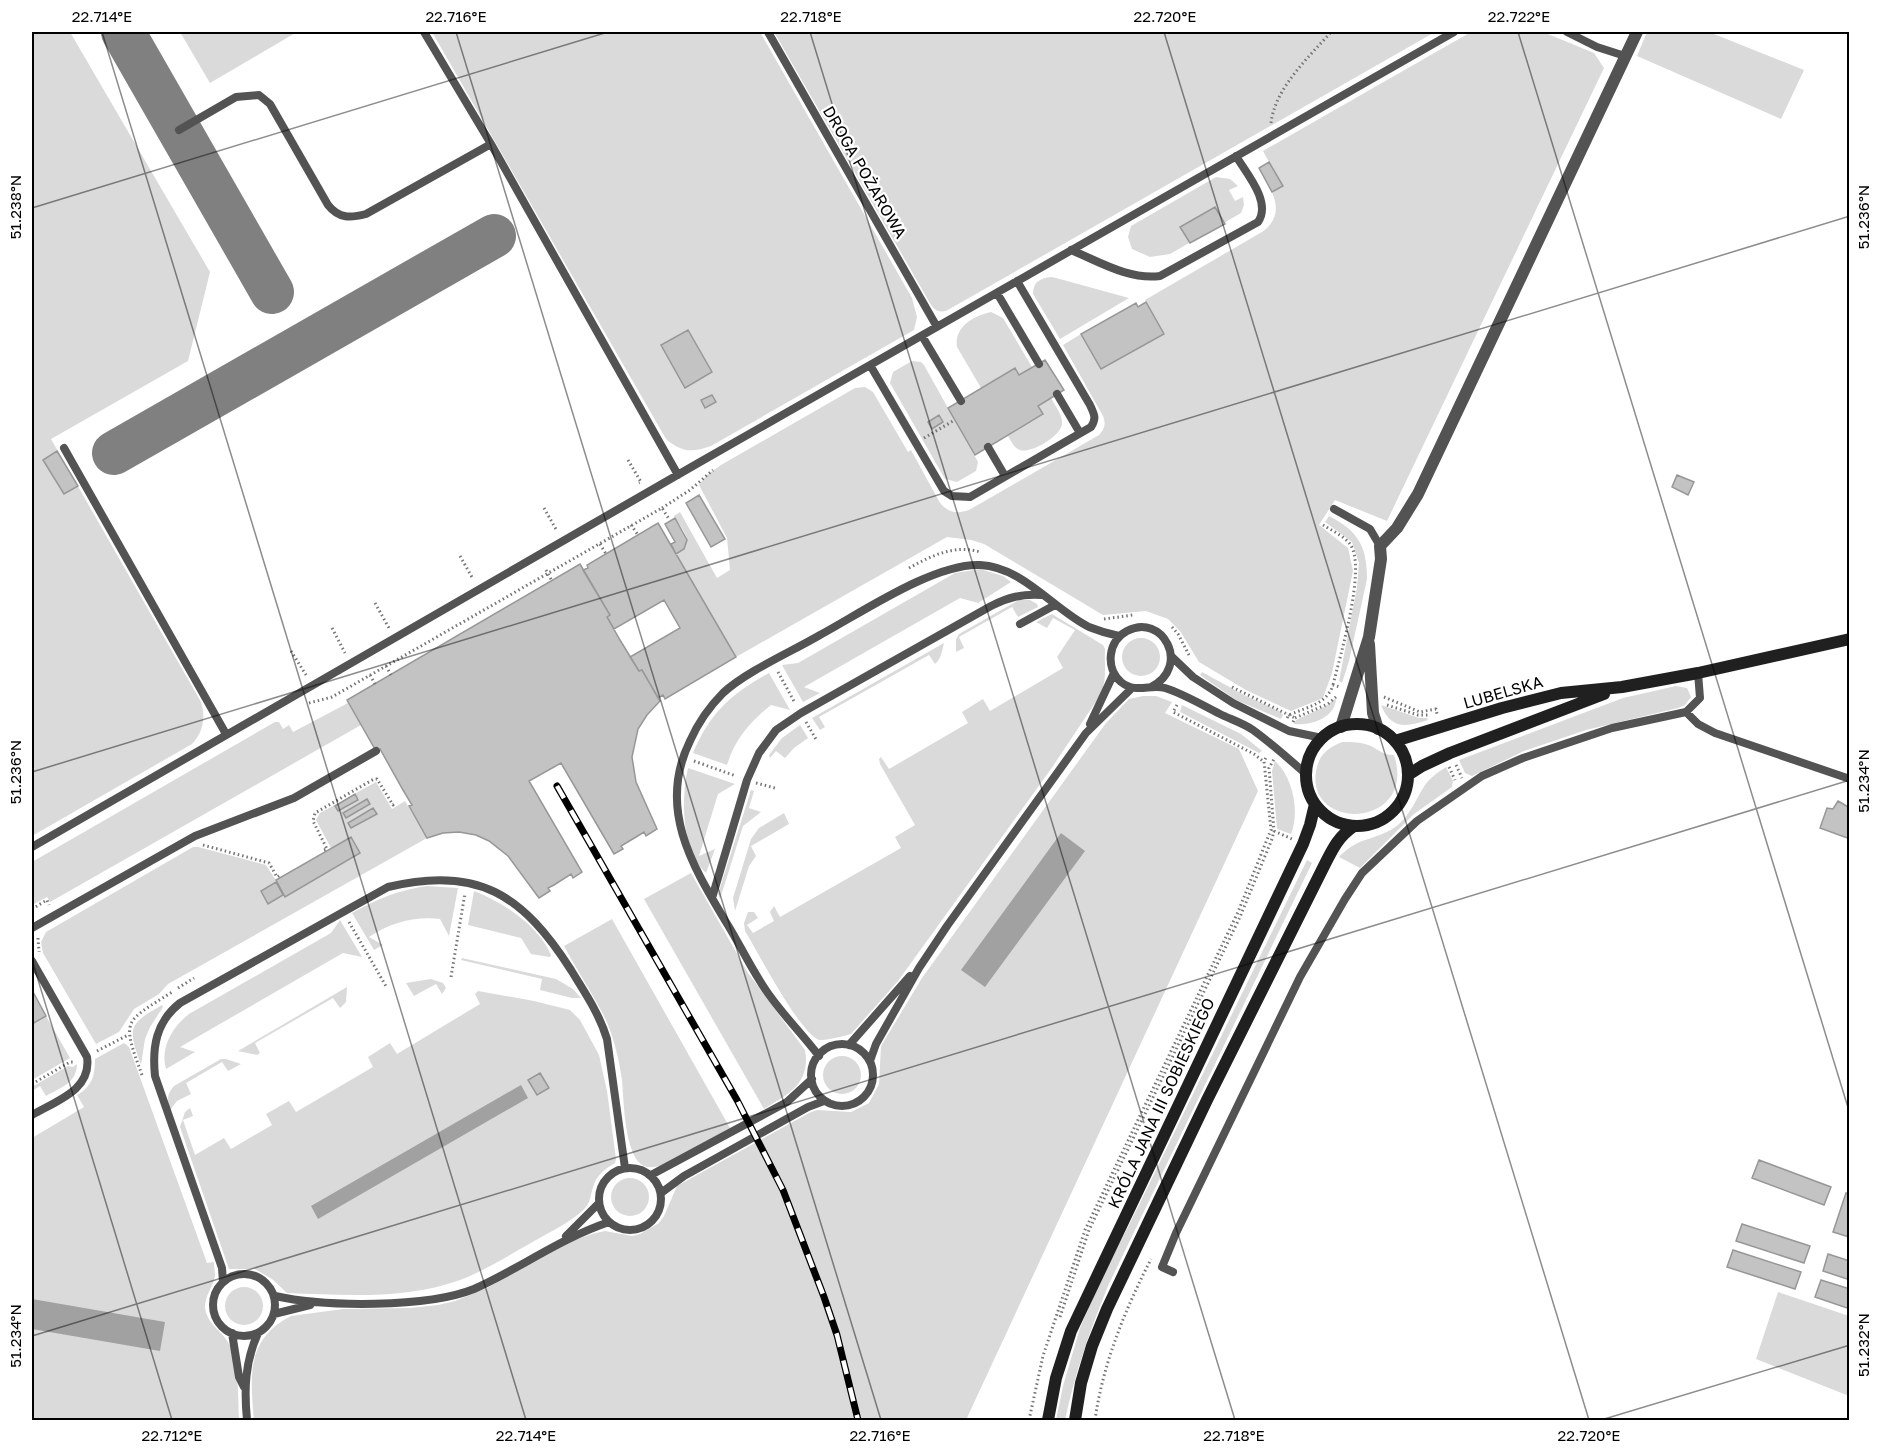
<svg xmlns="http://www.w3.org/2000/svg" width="1881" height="1452" font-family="'Golos Text',sans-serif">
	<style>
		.green { fill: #dadada }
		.water { fill: #a1a1a1 }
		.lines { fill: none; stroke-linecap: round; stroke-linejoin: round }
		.taxiway { stroke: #808080; stroke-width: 44 }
		.building { fill: #c3c3c3; stroke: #979797; stroke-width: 1.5 }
		.path { stroke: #757575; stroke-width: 3; stroke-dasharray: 1.5 3; stroke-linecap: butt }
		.service { stroke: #535353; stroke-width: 8 }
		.minor { stroke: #535353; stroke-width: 12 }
		.secondary { stroke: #202020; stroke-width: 12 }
		.rail-casing { stroke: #000; stroke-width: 7 }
		.rail { stroke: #fff; stroke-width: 4.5; stroke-dasharray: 14; stroke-linecap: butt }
		.ticks { fill: none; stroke: #000; stroke-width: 1.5; stroke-opacity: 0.45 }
		.labels { text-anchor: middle; stroke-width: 4.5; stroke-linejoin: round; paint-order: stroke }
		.street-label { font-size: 16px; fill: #000; stroke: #fff }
		.neatline { fill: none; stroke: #000; stroke-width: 2 }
		.ticks-label { font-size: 15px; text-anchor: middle; fill: #000 }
	</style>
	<rect width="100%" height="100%" fill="#fff"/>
	<path class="green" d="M 32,32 L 70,32 L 210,272 L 188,361 L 51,439 L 201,702 C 206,718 203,732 192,744 L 32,836 Z
		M 180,32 L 297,32 L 210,83 Z
		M 432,32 L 760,32 L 912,298 L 917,317 L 914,330 L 711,446 C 692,453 681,452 666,439 Z
		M 774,32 L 1435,32 L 946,311 C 935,313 932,307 927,298 Z
		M 1471,32 L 1543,32 L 1594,53 L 1604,68 L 1387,521 L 1335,500 L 1319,525 L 1348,548 L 1353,571 L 1332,673 L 1323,698 L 1291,711 L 1246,690 L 1199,662 L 1180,631 L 1168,619 L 1146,611 L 1103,615 L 984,544 L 971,540 L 947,537 L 736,657 L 676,554 C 696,542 683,531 674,516 L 680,512 L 717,578 L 730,570 L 727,538 L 699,485 L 707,475 L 721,465 L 855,388 L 865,387 L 873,392 L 908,452 L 911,450 L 940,503 C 949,513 957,514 969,510 L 1099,435 C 1105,428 1106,424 1103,416 L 1063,345 L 1081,334 L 1101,369 L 1164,334 L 1145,300 L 1262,232 C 1277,221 1279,209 1272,192 L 1282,186 L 1263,151 Z
		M 1647,32 L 1709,32 L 1804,70 L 1781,119 L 1637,56 Z
		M 1216,177 L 1230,179 L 1238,186 L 1229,190 L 1235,201 L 1243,197 L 1244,205 L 1241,213 L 1170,254 L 1150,257 L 1132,249 L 1128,237 L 1131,226 Z
		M 1051,277 L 1056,278 L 1129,298 L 1060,339 L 1033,294 C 1033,282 1040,278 1051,277 Z
		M 991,312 L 1003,318 L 1032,367 L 1019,375 L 1015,368 L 981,388 L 957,347 C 954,327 973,316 991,312 Z
		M 912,361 L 921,362 L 924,365 L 978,462 L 976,471 L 957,482 L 945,479 L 890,383 L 893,372 Z
		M 1051,398 C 1055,406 1063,415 1062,424 C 1061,436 1031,454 1020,450 C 1014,448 1011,441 1008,436 L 1043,415 L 1038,406 Z
		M 1329,516 C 1358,531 1367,546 1367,579 L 1349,661 L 1342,683 L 1339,681 L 1357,587 L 1359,563 L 1352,542 L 1325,522 Z
		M 980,569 L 1003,576 L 1011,582 L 978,603 L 960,598 L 804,687 L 820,693 L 803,702 L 782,665 L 798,663 L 955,573 Z
		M 1019,600 L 1030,600 L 1037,604 L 1038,607 L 1018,617 L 1012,607 L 959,637 L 964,648 L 956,652 L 956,639 L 959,634 Z
		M 1052,614 L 1103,645 L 1105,649 C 1104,666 1108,681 1099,697 L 1051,769 L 898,981 L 851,1034 C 845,1036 823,1041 819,1040 C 799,1032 758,952 745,931 L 744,923 L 748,912 L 754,912 L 758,918 L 747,925 L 753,933 L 774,921 L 770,912 L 774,906 L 780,917 L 901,848 L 895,837 L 915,825 L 880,764 L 879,759 L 881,757 L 889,769 L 968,723 L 962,712 L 983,699 L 990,711 L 1063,668 L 1057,657 L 1075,630 L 1053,618 L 1047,628 L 1036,622 Z
		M1122 657a19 19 0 1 1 38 0a19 19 0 1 1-38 0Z
		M 944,643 C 942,651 941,659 935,664 L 929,655 L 819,717 L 825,727 L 820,730 L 812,718 Z
		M 1202,672 L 1244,695 L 1281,712 L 1283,715 L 1281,719 L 1236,700 L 1200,675 Z
		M 769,673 L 790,710 L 771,705 C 750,722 735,739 727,765 L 693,753 C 710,713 731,694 769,673 Z
		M 1676,686 L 1687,688 L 1691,697 L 1685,705 L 1678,708 L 1586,730 L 1524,751 L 1472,776 L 1465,773 L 1459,760 L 1623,698 Z
		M 1143,696 L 1156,696 L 1172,702 L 1165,713 L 1239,749 L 1258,791 L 966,1420 L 254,1420 C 250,1376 246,1339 291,1316 L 343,1309 L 410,1308 L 438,1305 L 455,1301 L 487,1288 L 575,1240 L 592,1234 L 605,1231 L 632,1236 L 640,1234 L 659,1223 L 664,1216 L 677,1186 L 809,1113 L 817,1110 L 851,1112 L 869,1103 L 879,1084 L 881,1046 L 922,978 L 1106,723 L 1129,699 Z
		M 1336,698 C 1336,717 1312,726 1294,724 L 1296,720 L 1326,706 Z
		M 348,703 L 361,725 L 50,902 L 47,897 L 32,905 L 32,862 L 275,722 L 279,722 L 283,729 L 289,725 L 293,732 Z
		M 1182,705 L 1241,734 L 1262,751 L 1259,753 L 1180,712 Z
		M 1381,705 L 1419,718 L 1427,718 L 1428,720 C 1406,727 1391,730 1381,705 Z
		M 800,725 L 808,738 L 794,748 L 785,758 L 776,751 L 770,758 L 769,755 L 782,738 Z
		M 1342,742 C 1352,742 1362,742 1371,746 C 1380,751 1384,755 1394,755 C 1418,828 1306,833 1316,771 C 1319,755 1327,748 1342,742 Z
		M 1275,761 C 1293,777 1300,812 1291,834 L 1277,829 L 1272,771 Z
		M 1446,767 L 1453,781 L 1452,787 L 1414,814 L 1360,868 L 1339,857 C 1359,835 1379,841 1399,824 C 1411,813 1416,799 1425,785 C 1430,778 1438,772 1446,767 Z
		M 688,768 L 735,784 L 718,794 L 699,856 L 715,849 L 706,873 C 681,850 681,798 688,768 Z
		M 376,782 L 392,809 L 405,801 L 427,838 L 168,984 L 159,994 L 134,1009 L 119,1032 L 96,1044 L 43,953 L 41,942 L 46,932 L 193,847 L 198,847 L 266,865 L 286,896 L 360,853 L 351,837 L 331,848 L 316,820 L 320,813 Z
		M 751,790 L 754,791 L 749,808 L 761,812 L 743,826 L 720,899 L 718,894 Z
		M 784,813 L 789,824 L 751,846 L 756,856 L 749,866 L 735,911 L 733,898 L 751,839 L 759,828 Z
		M 1307,860 L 1312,863 L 1108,1286 C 1090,1330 1075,1373 1065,1420 L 1056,1420 L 1063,1386 L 1080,1328 L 1098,1286 L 1137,1209 Z
		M 691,873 L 748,973 L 805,1050 C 811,1083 789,1094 764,1109 L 644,899 Z
		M 427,886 L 458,888 L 449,936 L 440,919 C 414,916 390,923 369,937 L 383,945 L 374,950 L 352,913 C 377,899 399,890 427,886 Z
		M 474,891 C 504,903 538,925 551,955 L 550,957 L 531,954 L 521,938 L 468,925 Z
		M 612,919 L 730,1128 C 711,1139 665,1174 644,1166 C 624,1157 624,1100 622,1080 C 619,1059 613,1033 603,1014 C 591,991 576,969 564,946 Z
		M 340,920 L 362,957 L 343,953 L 180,1047 L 195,1052 L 166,1069 C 160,1048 172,1027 189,1014 L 331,933 Z
		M 462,958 L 556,979 L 573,989 L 581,998 L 572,998 L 540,990 L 542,979 L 461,960 Z
		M 431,979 L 443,983 L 446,988 L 442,994 L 436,984 L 414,996 L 406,983 Z
		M 347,987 L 346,1002 L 340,1008 L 333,998 L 255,1043 L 260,1053 L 257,1055 L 238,1051 Z
		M 478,991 L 534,1001 L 570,1010 L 580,1020 L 599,1055 L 607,1091 L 616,1159 L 615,1163 C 607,1168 599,1173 595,1182 C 588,1198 594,1203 576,1216 C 562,1227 544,1235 529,1244 C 506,1257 484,1271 460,1280 C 406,1300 343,1295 287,1293 L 272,1279 L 255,1269 L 229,1269 L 180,1127 L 185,1112 L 190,1108 L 193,1116 L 183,1120 L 195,1155 L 224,1138 L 231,1149 L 272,1125 L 266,1114 L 289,1101 L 296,1112 L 373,1067 L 368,1057 L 390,1043 L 397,1054 L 480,1004 L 475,994 Z
		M 162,1005 L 163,1007 L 150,1027 L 145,1039 L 141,1065 C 128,1028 127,1025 162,1005 Z
		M 46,1016 L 70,1058 L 32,1080 L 32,1024 Z
		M 124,1043 L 129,1047 L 207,1263 L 214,1262 C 214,1266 215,1271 215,1276 C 213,1287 205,1295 205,1307 C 207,1326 224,1331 230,1346 C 239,1368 238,1397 239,1420 L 32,1420 L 32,1138 L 84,1107 L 77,1095 C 92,1087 95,1075 95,1059 Z
		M823 1075a19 19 0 1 1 38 0a19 19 0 1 1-38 0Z
		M 221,1059 L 226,1059 L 241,1064 L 228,1071 L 222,1062 L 186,1083 L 191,1094 L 177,1101 L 170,1110 C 167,1099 167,1094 174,1086 Z
		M 77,1064 C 77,1083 60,1088 46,1096 L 40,1086 L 32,1091 L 32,1087 L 68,1066 L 73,1067 Z
		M611 1197a19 19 0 1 1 38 0a19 19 0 1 1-38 0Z
		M225 1306a19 19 0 1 1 38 0a19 19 0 1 1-38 0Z
		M 1778,1292 L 1849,1316 L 1849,1396 L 1756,1359 Z"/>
	<path class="water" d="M 1061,833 L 1085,851 L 985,987 L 961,970 Z
		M 521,1085 L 528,1098 L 318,1219 L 311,1206 Z
		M 32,1299 L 165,1322 L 160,1351 L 32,1329 Z"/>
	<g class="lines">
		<path class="taxiway" d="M 123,32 L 272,292
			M 114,453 L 494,236"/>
	</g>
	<path class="building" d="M 1269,162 L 1283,186 L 1272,192 L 1259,168 Z
		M 1215,207 L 1225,224 L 1190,243 L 1180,227 Z
		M 1146,302 L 1164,334 L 1101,369 L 1081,334 L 1136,303 L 1138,307 Z
		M 688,330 L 712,372 L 685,388 L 661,345 Z
		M 1045,360 L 1064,390 L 1038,406 L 1043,414 L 975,455 L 948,408 L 1015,368 L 1019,375 Z
		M 712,395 L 716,402 L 705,408 L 701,400 Z
		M 939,415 L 943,422 L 932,429 L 928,422 Z
		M 57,451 L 78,486 L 64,494 L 43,460 Z
		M 1677,475 L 1694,482 L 1688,495 L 1672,487 Z
		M 699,495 L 725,539 L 711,547 L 686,503 Z
		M 675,518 L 687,540 L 684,549 L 676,554 L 671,544 L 675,542 L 665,524 Z
		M 658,523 L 736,657 L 665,699 L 663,695 L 658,698 L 642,670 L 639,671 L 630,657 L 680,628 L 664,600 L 614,629 L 607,617 L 610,615 L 583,570 L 588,568 L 587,565 Z
		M 580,564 L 610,615 L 607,617 L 620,640 L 639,671 L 642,670 L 660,701 L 647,715 L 638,729 L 632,757 L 636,782 L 657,829 L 646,836 L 644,832 L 636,837 L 621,846 L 623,849 L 614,854 L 561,763 L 529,781 L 582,872 L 573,878 L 571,874 L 554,885 L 548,888 L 550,891 L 539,898 L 508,856 L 489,841 L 476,835 L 459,832 L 443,833 L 427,838 L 409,806 L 412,805 L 403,790 L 380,749 L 376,751 L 347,700 Z
		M 355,794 L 358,800 L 338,811 L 335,806 Z
		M 367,799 L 370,804 L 346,818 L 343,813 Z
		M 1838,801 L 1850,808 L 1850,839 L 1820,828 L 1827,808 L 1833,809 Z
		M 373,808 L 377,814 L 351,828 L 348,823 Z
		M 351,837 L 360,853 L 285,897 L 276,880 Z
		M 276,882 L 283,895 L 268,904 L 261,891 Z
		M 32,990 L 46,1016 L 32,1024 Z
		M 540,1073 L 549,1088 L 537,1095 L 528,1080 Z
		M 1759,1160 L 1831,1187 L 1824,1205 L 1752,1178 Z
		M 1846,1193 L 1850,1194 L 1849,1237 L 1833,1232 Z
		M 1742,1224 L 1810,1246 L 1804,1263 L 1736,1241 Z
		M 1733,1250 L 1801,1272 L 1795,1289 L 1727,1267 Z
		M 1828,1254 L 1850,1261 L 1850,1280 L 1823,1271 Z
		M 1821,1280 L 1850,1289 L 1850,1309 L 1815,1297 Z"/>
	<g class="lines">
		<path class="path" d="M 1271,123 C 1275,88 1309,57 1331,32
			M 924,438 L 953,421
			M 628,460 L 641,482 L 639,483
			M 544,508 L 557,531
			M 662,508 L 690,490 L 713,470
			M 631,525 L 638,535
			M 1323,525 C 1331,530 1344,536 1350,544 C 1367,567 1340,656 1333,685
			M 600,544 L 606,554
			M 460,556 L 473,579
			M 909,568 C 931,556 955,544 980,552
			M 546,570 L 552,581
			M 375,603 L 389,628
			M 1104,619 L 1133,615
			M 1172,627 L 1178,634 L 1189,655
			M 332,628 L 345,653
			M 291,651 L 306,675
			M 386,666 L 391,675
			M 778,672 L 795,703
			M 370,675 L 375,684
			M 1232,687 L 1295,718
			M 1384,697 L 1420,712 L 1436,709 L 1437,714
			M 309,703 L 332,697 L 662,508 L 669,519
			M 1177,705 L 1173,712 L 1254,754 L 1263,761
			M 1387,705 L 1418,715 L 1429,715
			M 1287,718 L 1289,715 C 1307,707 1327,704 1333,685 L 1340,687
			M 806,722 L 817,741
			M 1293,722 L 1295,718 L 1328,704 L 1336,697
			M 694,761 L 736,776
			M 1456,765 L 1462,778
			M 1449,767 L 1455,780
			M 756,783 L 775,788
			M 1274,831 L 1292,839
			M 203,845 L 269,863 L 277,877 L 280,875
			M 324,850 L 327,849 L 313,821 L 315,813 L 374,779 L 377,779 L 393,805 L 396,803
			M 32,909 L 47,900 L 49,905
			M 349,922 L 387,988
			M 38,938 L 39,952
			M 451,977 L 465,893
			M 178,988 L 194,978
			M 97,1051 L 128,1035
			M 142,1075 C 121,1018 124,1023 172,992
			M 32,1084 L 70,1062 L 75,1062
			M 1060,1317 L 1089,1230 L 1240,917 L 1272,839 L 1274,831 L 1269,768 L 1274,759
			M 1029,1420 L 1043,1356 L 1085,1230 L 1238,912 L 1268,837 L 1271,830 L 1264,761 L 1267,756
			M 1095,1420 C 1103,1363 1125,1310 1151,1259"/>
		<path class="service" d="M 424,32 L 491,144 L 678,475
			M 768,32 L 937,327
			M 1567,32 L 1597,47 L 1625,56
			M 179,130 L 236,97 L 259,95 L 270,104 L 328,205 C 339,219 351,218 366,214 L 491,144
			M 1071,250 C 1100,262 1129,280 1160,276 L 1258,222 C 1272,202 1246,173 1236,156
			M 997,293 L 1039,364
			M 922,336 L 961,401
			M 870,365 L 944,491 L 952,496 L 970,497 L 1091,427 C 1097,418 1094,414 1090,405 L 1017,281
			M 1057,394 L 1080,433
			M 988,447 L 1005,476
			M 64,448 L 226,734
			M 1334,509 L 1370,529 L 1380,546
			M 1020,624 L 1055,605
			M 1172,657 L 1193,677 L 1233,703 L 1289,731 L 1322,738
			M 1151,687 C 1192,666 1162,612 1127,631 C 1108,641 1105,668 1121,682 C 1136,694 1150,684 1165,688 C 1184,694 1202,705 1220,714 C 1230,719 1243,723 1253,730 C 1271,743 1289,759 1306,774
			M 1686,712 L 1698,724 L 1715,733 L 1850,779
			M 1090,724 L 1114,673
			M 32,847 L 700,462 L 1454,32
			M 712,898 L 747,780 L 759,753 L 776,730 L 801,713 L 991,606 C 1009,597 1021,594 1041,595
			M 32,928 L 195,836 L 294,798 L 376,751
			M 32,961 L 87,1057 C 92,1090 56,1101 32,1115
			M811 1075a31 31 0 1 1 62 0a31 31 0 1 1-62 0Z
			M 849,1045 L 910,976
			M 819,1056 C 803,1035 785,1017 770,996 C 753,973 741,946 726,922 C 692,865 657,808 690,741 C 698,723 709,707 723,693 C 747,671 791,652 820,635 C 861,613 934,563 980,565 C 1023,567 1053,609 1089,627 C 1099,631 1109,634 1119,636
			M 870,1061 L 876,1044 L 919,968 L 947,926 L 1086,733 L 1132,688
			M599 1199a31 31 0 1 1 62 0a31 31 0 1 1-62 0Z
			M 651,1175 L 787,1102 L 812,1079
			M 661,1193 L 684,1176 L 808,1107 L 824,1101
			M 566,1236 L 599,1203
			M 1173,1272 L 1162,1267 L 1176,1233 L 1300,977 L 1345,899 L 1362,873 L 1417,821 L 1482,776 L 1523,758 L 1612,728 L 1686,712 L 1700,698 L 1698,673
			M213 1305a31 31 0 1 1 62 0a31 31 0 1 1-62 0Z
			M 223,1282 L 222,1268 L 155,1076 C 152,1047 156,1022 180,1003 L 388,887 C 478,865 523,895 571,970 C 585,993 599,1013 607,1039 L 625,1168
			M 275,1296 C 324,1307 427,1308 474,1289 C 521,1268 559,1239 609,1222
			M 274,1314 L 310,1305
			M 232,1333 L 239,1377 L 244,1387
			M 247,1420 C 244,1389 245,1362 258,1333"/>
		<path class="minor" d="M 1369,644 L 1373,713 L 1378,729
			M 1341,727 L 1369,637 L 1381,559 L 1380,546 L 1397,528 L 1418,494 L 1637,32"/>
		<path class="secondary" d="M1306 775a51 51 0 1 1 102 0a51 51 0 1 1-102 0Z
			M 1395,741 L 1502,708 L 1561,693 L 1622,687 L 1698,673 L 1850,639
			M 1408,775 L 1422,766 L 1450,753 L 1604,694
			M 1048,1420 L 1056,1378 L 1071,1331 L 1303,844 L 1310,825 L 1315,804
			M 1075,1420 L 1081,1383 L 1092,1346 L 1107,1309 L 1207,1100 L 1325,864 C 1333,848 1339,836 1354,826"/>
		<g class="rail-casing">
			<path id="rail" d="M 557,786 L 737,1100 L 783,1190 L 824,1297 L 837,1335 L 858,1420"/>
		</g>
		<use href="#rail" class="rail"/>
	</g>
	<path class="ticks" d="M 102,32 L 526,1420M 456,32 L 881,1420M 810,32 L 1235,1420M 1164,32 L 1589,1420M 1518,32 L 1850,1114M 32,208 L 608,32M 32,772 L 1850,216M 32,960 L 172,1420M 32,1336 L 1850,780M 1601,1420 L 1850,1345"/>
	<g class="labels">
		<g class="street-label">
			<text transform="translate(865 172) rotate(60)" y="6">DROGA POŻAROWA</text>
			<text transform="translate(1503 692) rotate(-16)" y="6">LUBELSKA</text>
			<text transform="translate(1161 1103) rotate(-65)" y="6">KRÓLA JANA III SOBIESKIEGO</text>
		</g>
	</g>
	<rect width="1881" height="1452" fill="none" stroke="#ffffff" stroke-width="66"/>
	<rect x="33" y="33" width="1815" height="1386" class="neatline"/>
	<g class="ticks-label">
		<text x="102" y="22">22.714°E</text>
		<text x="456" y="22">22.716°E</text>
		<text x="811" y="22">22.718°E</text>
		<text x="1165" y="22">22.720°E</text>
		<text x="1519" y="22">22.722°E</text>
		<text transform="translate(16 207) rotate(-90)" y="5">51.238°N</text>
		<text transform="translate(1864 217) rotate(-90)" y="5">51.236°N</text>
		<text transform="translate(16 772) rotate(-90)" y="5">51.236°N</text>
		<text transform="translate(1864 781) rotate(-90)" y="5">51.234°N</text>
		<text transform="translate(16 1336) rotate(-90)" y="5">51.234°N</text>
		<text transform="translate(1864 1345) rotate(-90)" y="5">51.232°N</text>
		<text x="172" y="1441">22.712°E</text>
		<text x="526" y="1441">22.714°E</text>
		<text x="880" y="1441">22.716°E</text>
		<text x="1234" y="1441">22.718°E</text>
		<text x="1589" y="1441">22.720°E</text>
	</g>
</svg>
